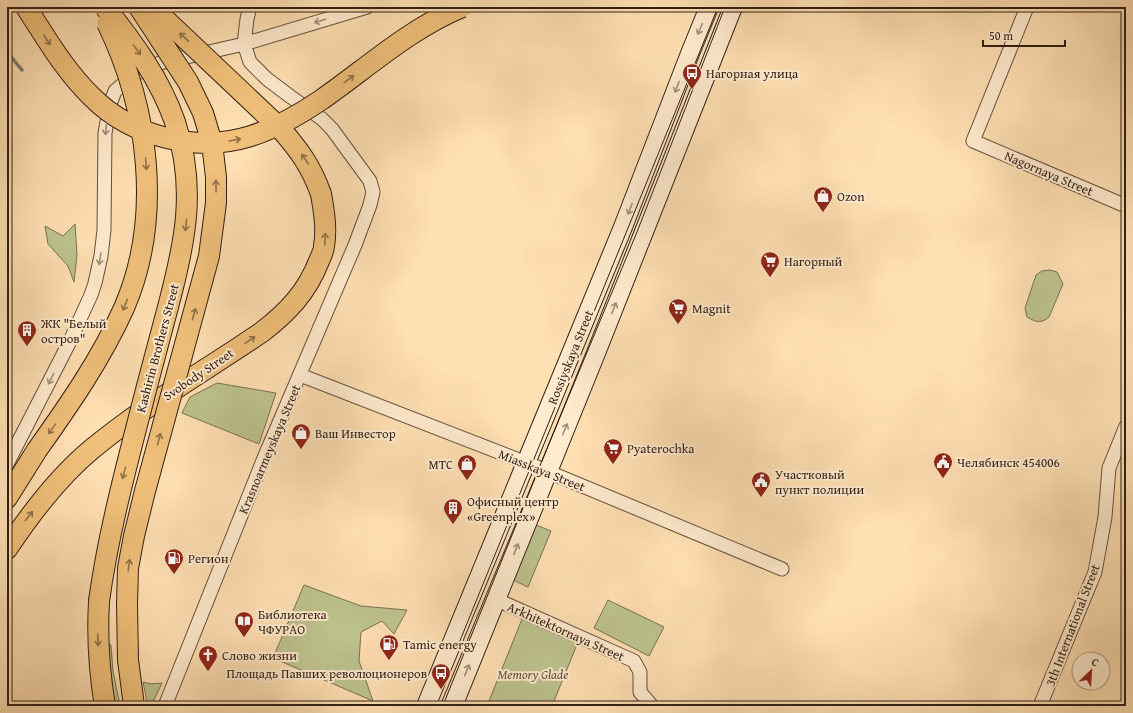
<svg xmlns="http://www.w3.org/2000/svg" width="1133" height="713" font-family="'Gentium Book Plus',serif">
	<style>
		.green { fill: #bdc38f; stroke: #777152 }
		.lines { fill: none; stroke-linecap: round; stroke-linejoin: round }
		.stream { stroke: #777c77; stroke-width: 3.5 }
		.street-casing { stroke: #644f3d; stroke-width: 15 }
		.secondary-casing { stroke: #311f16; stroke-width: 20 }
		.primary-casing { stroke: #311f16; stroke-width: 22 }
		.street { stroke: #ffebce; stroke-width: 13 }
		.secondary { stroke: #ffebce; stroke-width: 18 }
		.primary { stroke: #f0c07a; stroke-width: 20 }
		.tram { stroke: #311f16; stroke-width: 1 }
		.primary-bridge-casing { stroke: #311f16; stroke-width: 22; stroke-linecap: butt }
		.primary-bridge { stroke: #f0c07a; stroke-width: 20 }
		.oneway { stroke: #a28f7b }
		.oneway2 { stroke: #907048 }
		.labels { text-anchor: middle; stroke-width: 4; stroke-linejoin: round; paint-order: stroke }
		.poi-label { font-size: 13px; fill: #311f16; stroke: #ffebce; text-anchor: start }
		.street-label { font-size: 13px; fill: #311f16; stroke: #ffebce }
		.park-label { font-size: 13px; font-style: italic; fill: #5b503a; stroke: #ffebce }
	</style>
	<rect width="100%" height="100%" fill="#ffe0b3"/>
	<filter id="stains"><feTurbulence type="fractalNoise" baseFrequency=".005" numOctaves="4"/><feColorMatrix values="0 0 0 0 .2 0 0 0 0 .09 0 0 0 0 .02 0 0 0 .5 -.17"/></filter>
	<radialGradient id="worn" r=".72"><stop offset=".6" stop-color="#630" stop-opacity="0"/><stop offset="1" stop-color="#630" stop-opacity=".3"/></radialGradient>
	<path class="green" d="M 75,224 L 77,255 L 74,282 L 68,266 L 48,244 L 45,226 L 63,236 Z
		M 1050,270 L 1057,272 L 1063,284 L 1049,317 C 1041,324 1036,322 1027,317 L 1025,308 L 1036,275 L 1042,271 Z
		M 217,383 L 276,393 L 259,444 L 182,413 L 190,397 Z
		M 536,525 L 551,531 L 528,587 L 513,580 Z
		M 304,585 L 361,606 L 407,610 L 394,634 L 382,621 L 361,632 L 359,661 L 373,701 L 273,658 Z
		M 608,600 L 664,627 L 649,656 L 594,628 Z
		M 522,619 L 578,642 L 552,706 L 487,706 Z
		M 106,644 L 111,645 L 113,671 L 120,706 L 112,706 Z
		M 143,682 L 151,684 L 162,683 L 151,706 L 148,706 Z"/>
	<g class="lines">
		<path class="stream" d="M 7,52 L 22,70"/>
		<g class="street-casing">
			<path id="street" d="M 1027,7 L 973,141 L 1126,206
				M 300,375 L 532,465 L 782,569
				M 7,464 L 69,343 L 91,295 L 95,283 L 101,256 L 104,230 L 105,133 L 110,104 L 115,91 L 135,74 L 160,63 L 244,44 L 367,7
				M 495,599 L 634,661 L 640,672 L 640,692 L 652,706
				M 165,706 L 264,458 L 355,245 L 370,205 L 373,192 L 370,181 L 332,129 L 322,119 L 291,97 L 267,79 L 250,62 L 244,44 L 247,19 L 250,7
				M 1040,706 L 1095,572 L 1105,517 L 1109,468 L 1126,426"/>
		</g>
		<g class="secondary-casing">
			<path id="secondary" d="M 426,706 L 623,227 L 691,51 L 709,7
				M 453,706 L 596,353 L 733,7"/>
		</g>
		<g class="primary-casing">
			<path id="primary" d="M 7,498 L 37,450
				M 7,549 C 31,513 58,477 92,449 C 145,405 205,371 262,332 C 288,312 307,292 319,261 C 321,256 324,251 324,246 C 327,229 324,211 321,194
				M 99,601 C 97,637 99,671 105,706
				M 127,604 L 128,660 L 134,706"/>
		</g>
		<use href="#street" class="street"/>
		<use href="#secondary" class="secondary"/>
		<use href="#primary" class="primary"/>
		<path class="tram" d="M 457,648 L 718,7
			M 440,706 L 637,232 L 725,7"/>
		<g class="primary-bridge-casing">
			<path id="primary-bridge" d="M 26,7 C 46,38 65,71 92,97 C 132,137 197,153 251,136 C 276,128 299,115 321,100 C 367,68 409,29 462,7
				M 152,7 L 280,128 C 299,150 311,166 321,194
				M 37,450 C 69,405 101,359 124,308 C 163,218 149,109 107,23
				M 99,601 C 109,528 129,457 147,386 C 154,360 161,334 168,307 C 185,243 197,188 175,122 C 160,79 133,42 105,7
				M 127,604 L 128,568 L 134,536 L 145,491 L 209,256 L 216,203 L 216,177 L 212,143 L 203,113 L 188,82 L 139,7"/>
		</g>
		<use href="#primary-bridge" class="primary-bridge"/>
	</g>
	<defs><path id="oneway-shaft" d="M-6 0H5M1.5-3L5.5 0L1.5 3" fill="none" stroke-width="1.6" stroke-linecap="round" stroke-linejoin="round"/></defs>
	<g class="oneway">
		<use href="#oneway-shaft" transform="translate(320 21) rotate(163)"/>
		<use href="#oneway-shaft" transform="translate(700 29) rotate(113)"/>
		<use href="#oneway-shaft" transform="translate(677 87) rotate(111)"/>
		<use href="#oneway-shaft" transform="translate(106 129) rotate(97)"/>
		<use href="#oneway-shaft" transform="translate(630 209) rotate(111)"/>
		<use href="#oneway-shaft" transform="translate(100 259) rotate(99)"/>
		<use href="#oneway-shaft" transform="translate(614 308) rotate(-68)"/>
		<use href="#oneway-shaft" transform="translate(51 379) rotate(117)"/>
		<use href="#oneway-shaft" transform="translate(565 429) rotate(-68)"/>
		<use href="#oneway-shaft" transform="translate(516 549) rotate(-68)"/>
		<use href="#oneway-shaft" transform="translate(467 670) rotate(-68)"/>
	</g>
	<g class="oneway2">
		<use href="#oneway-shaft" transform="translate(184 37) rotate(-137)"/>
		<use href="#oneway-shaft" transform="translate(47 40) rotate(57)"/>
		<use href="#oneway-shaft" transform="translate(137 50) rotate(54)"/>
		<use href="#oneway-shaft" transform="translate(349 79) rotate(-36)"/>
		<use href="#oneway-shaft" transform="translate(235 140) rotate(-10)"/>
		<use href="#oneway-shaft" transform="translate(305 159) rotate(-123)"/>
		<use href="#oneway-shaft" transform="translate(146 164) rotate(85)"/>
		<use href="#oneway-shaft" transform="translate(216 186) rotate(-91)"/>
		<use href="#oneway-shaft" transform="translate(186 225) rotate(96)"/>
		<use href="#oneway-shaft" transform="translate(325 239) rotate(-87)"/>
		<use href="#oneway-shaft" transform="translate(125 305) rotate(112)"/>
		<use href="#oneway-shaft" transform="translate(194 314) rotate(-75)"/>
		<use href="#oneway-shaft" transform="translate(250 340) rotate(-35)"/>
		<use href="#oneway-shaft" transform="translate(52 429) rotate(125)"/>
		<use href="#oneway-shaft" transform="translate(159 439) rotate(-75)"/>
		<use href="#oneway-shaft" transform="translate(124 473) rotate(105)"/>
		<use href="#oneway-shaft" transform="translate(29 516) rotate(-52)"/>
		<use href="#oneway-shaft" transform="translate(129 565) rotate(-82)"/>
		<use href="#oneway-shaft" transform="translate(98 640) rotate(88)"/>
	</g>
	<defs>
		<g id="bus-pin" transform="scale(1)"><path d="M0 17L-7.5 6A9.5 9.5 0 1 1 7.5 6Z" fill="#8f2418" stroke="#ffebce"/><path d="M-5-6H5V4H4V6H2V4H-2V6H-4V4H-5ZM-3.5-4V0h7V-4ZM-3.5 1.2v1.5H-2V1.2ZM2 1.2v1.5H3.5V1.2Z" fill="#fff"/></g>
		<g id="shop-pin" transform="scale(1)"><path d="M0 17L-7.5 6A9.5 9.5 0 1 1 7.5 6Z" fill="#8f2418" stroke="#ffebce"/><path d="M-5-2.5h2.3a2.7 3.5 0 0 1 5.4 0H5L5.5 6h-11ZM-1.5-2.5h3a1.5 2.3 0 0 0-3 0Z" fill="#fff"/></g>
		<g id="supermarket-pin" transform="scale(1)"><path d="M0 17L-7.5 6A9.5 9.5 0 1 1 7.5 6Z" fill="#8f2418" stroke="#ffebce"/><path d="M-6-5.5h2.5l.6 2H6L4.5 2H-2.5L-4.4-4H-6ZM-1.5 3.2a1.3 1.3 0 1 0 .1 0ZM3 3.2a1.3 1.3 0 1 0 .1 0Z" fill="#fff"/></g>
		<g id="building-pin" transform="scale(1)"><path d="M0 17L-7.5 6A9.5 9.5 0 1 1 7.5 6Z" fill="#8f2418" stroke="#ffebce"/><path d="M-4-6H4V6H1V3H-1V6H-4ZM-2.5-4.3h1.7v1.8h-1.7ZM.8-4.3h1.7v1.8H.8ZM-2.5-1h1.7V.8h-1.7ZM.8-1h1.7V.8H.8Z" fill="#fff"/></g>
		<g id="civic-pin" transform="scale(1)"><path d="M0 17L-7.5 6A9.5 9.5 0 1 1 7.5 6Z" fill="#8f2418" stroke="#ffebce"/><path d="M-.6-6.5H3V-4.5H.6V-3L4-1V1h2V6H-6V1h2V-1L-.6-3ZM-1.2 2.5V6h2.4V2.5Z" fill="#fff"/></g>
		<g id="fuel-pin" transform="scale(1)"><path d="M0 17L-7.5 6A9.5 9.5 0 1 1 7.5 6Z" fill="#8f2418" stroke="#ffebce"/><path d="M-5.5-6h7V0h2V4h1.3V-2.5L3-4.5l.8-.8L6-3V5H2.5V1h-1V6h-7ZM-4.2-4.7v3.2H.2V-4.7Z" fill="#fff"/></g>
		<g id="library-pin" transform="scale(1)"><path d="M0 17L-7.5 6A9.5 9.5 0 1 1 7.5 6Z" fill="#8f2418" stroke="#ffebce"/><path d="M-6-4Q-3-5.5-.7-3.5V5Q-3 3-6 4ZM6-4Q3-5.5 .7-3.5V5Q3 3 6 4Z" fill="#fff"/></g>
		<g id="church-pin" transform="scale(1)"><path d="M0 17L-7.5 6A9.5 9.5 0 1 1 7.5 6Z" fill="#8f2418" stroke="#ffebce"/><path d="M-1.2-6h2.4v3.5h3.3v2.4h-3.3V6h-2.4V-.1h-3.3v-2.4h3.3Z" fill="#fff"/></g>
	</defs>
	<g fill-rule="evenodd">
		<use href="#bus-pin" x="692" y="73"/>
		<use href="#shop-pin" x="823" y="196"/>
		<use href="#supermarket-pin" x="770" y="261"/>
		<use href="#supermarket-pin" x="678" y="308"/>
		<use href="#building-pin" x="27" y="330"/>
		<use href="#shop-pin" x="301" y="433"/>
		<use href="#supermarket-pin" x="613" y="448"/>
		<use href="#civic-pin" x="943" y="462"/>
		<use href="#shop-pin" x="467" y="464"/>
		<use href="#civic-pin" x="761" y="481"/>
		<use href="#building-pin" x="453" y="508"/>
		<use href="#fuel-pin" x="174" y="558"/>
		<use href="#library-pin" x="244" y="621"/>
		<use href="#fuel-pin" x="389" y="644"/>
		<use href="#church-pin" x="208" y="655"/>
		<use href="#bus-pin" x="441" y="673"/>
	</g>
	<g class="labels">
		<g class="poi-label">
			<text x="706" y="78">Нагорная улица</text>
			<text x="837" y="201">Ozon</text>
			<text x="784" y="266">Нагорный</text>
			<text x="692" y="313">Magnit</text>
			<text x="41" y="328">ЖК "Белый<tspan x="41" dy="15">остров"</tspan></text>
			<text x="315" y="438">Ваш Инвестор</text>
			<text x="627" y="453">Pyaterochka</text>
			<text x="957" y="467">Челябинск 454006</text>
			<text x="453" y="469" text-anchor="end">МТС</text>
			<text x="775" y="479">Участковый<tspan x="775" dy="15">пункт полиции</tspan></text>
			<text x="467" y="506">Офисный центр<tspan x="467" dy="15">«Greenplex»</tspan></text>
			<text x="188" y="563">Регион</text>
			<text x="258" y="619">Библиотека<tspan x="258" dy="15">ЧФУРАО</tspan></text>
			<text x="403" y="649">Tamic energy</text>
			<text x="222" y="660">Слово жизни</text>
			<text x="427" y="678" text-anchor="end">Площадь Павших революционеров</text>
		</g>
		<g class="street-label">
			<text transform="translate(1049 173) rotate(23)" y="5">Nagornaya Street</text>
			<text transform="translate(157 348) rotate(-75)" y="5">Kashirin Brothers Street</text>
			<text transform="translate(570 357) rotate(-68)" y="5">Rossiyskaya Street</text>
			<text transform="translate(198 374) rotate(-34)" y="5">Svobody Street</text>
			<text transform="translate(269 449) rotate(-67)" y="5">Krasnoarmeyskaya Street</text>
			<text transform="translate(542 470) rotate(22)" y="5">Miasskaya Street</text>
			<text transform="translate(1072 625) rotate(-69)" y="5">3th International Street</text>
			<text transform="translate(566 631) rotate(24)" y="5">Arkhitektornaya Street</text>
		</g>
		<g class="park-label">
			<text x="533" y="679">Memory Glade</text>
		</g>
	</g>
	<rect width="1133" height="713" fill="none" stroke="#ffe0b3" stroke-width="24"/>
	<rect x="8" y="8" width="1117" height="697" fill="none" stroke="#311f16" stroke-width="2"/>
	<rect x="12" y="12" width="1109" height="689" fill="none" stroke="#311f16"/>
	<g transform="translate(1091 671) rotate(25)"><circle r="19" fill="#ffebce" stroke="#ad9984"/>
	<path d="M0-3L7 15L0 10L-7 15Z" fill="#8f2418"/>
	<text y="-6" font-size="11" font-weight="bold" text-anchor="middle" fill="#311f16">С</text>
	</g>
	<path d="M983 40v6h82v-6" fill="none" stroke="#311f16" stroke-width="2"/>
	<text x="989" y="40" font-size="12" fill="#311f16" stroke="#ffebce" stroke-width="3" paint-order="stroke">50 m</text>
	<rect width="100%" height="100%" filter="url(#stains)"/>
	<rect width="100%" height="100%" fill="url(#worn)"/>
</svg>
